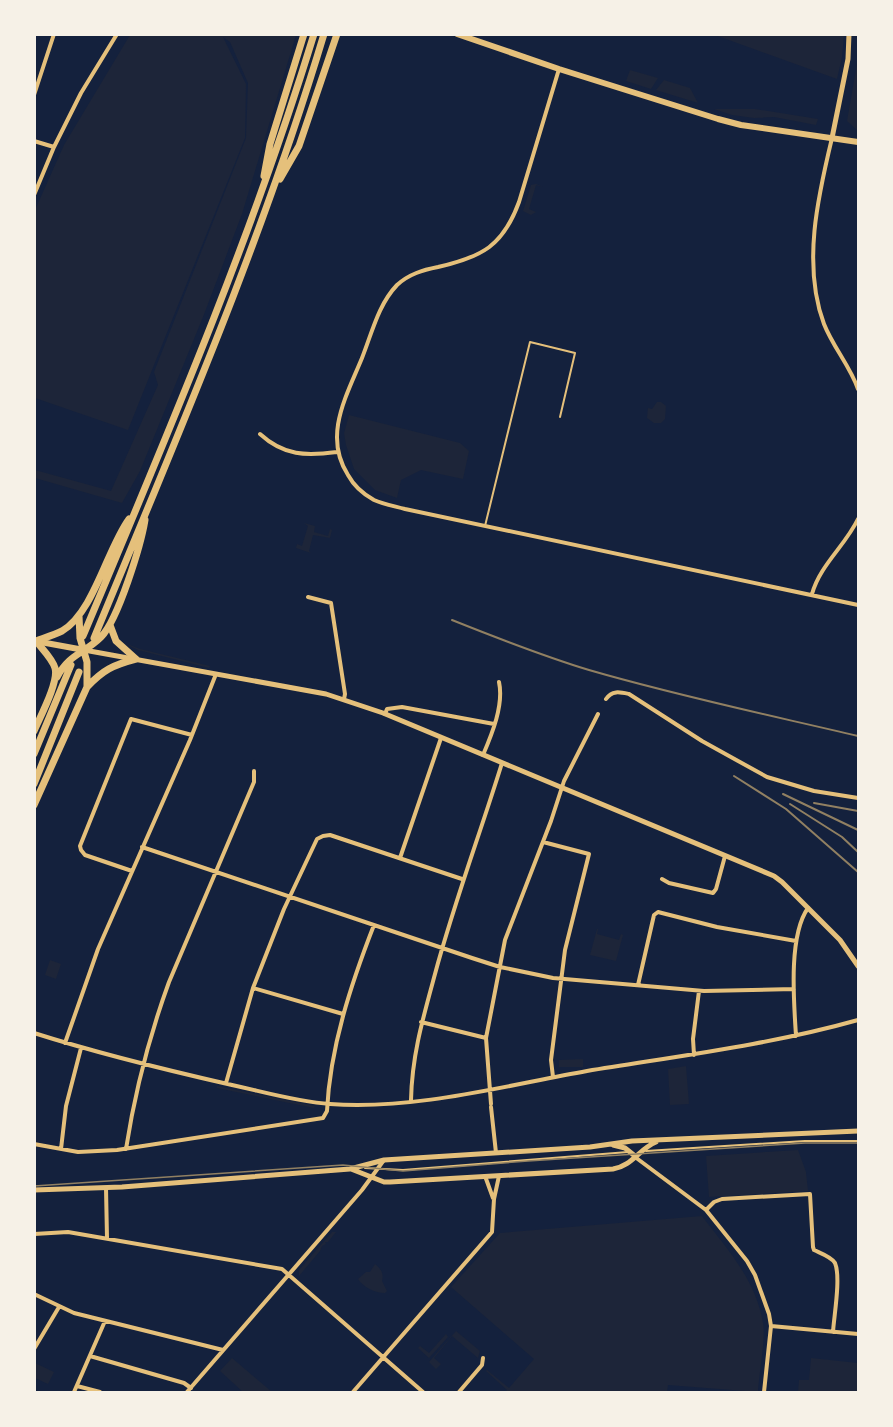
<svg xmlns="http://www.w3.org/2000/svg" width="893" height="1427" font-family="'Space Grotesk',sans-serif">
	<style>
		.green { fill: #1d2539 }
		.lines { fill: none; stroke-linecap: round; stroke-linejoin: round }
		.service { stroke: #e5c07b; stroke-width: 2 }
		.minor { stroke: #e5c07b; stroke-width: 4 }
		.tertiary { stroke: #e5c07b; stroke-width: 5 }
		.secondary { stroke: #e5c07b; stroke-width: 6 }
		.trunk { stroke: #e5c07b; stroke-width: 7 }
		.tram { stroke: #918062; stroke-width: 1.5 }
		.rail { stroke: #918062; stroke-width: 2 }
	</style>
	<rect width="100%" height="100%" fill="#14213d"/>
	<path class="green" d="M 130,35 L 296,35 L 242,214 L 203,317 L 140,471 L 122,503 L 35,478 L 35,470 L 111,491 L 158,385 L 154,372 L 246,138 L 248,83 L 230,42 L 223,37 L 246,84 L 245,138 L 128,430 L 35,398 L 35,210 L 64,145 Z
		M 715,35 L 844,35 L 842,57 L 837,79 Z
		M 858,58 L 858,130 L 857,130 L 847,121 Z
		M 630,70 L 658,78 L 651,89 L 626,81 Z
		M 664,80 L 690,88 L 698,103 L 656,90 Z
		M 714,109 L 755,109 L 818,119 L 816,125 L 774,117 L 754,118 L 732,115 Z
		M 536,184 L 543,187 L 536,185 L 529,209 L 536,212 L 531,215 L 523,211 L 531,185 Z
		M 657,402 L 661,402 L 666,406 L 665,419 L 661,423 L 654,423 L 647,418 L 648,408 L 652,409 Z
		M 349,415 L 460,443 L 469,451 L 463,479 L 421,470 L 401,480 L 397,498 L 375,490 L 354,469 L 346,445 L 344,433 Z
		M 304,523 L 315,526 L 314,532 L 328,536 L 330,529 L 332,530 L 330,538 L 313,535 L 309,551 L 311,553 L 296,548 L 297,544 L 302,546 L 308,526 Z
		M 122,642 L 140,649 L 210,666 L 209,668 L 138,650 Z
		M 597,929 L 598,929 L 597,934 L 619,940 L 621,934 L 623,935 L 616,961 L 590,955 Z
		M 50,960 L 61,964 L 56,979 L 45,975 Z
		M 583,1059 L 583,1067 L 559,1067 L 559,1060 Z
		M 686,1066 L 689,1104 L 670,1105 L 668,1069 Z
		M 217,1086 L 315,1106 L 314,1108 L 217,1088 Z
		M 798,1150 L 806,1172 L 808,1191 L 709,1197 L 706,1156 Z
		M 702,1216 C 727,1249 756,1280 763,1323 C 766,1338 759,1374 758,1392 L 668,1385 L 667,1392 L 505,1392 L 507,1390 L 486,1371 L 487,1370 L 509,1388 L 534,1359 L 451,1287 L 500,1233 Z
		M 332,1232 L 336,1232 L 328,1242 L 325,1242 L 326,1244 L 322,1246 L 320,1251 L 299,1276 L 299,1270 Z
		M 375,1264 C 381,1269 384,1273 382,1281 L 387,1291 L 385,1293 C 375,1293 363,1287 358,1279 L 366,1272 L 370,1272 Z
		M 456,1331 L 480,1351 L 478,1358 L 452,1336 L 434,1358 L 441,1364 L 436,1369 L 429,1362 Z
		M 446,1334 L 448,1337 L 429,1358 L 418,1348 L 420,1346 L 429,1353 Z
		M 232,1358 L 272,1392 L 243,1392 L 220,1371 Z
		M 811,1358 L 858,1363 L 858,1392 L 798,1392 L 799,1380 L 809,1380 Z
		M 35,1363 L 54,1372 L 48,1384 L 35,1378 Z"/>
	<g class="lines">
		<path class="service" d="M 485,526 L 530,342 L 575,353 L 560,417
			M 646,1151 L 805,1141 L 858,1141
			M 365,1168 L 403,1170 L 628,1152"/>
		<path class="minor" d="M 559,69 L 519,202 C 503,246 482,257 438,267 C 423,270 409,274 397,285 C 378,305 372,333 362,358 C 346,397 323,436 348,475 C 354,486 363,494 374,500 C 383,504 394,506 405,509 L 858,605
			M 34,95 L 54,34
			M 832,138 C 818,196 802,265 824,324 C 833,347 850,366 858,389
			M 34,141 L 54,147
			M 34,195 L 54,147 L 81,93 L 117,34
			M 260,434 C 284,456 306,456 337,452
			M 812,594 C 820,565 845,546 858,519
			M 308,597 L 331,603 L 345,694 L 344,699
			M 606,699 C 612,690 620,692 629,694 L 702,741 L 767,777 L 814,791 L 858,798
			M 385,714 L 387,709 L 402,707 L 494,724
			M 483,755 C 492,734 504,705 499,682
			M 543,842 L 589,854 L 565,950 L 551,1060 L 553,1077
			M 142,847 L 472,958 L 500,967 L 553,978 L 704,991 L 794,989
			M 400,858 L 441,738
			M 132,871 L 85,855 L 81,850 L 80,846 L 131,719 L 192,735
			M 662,879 L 669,883 L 713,893 L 716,889 L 725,856
			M 638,985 L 654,915 L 658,912 L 717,927 L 796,941
			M 253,988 L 343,1014
			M 421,1022 L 486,1038
			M 34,1033 C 100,1054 166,1070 232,1085 C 264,1092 298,1102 330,1104 C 416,1110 503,1086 587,1071 C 678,1056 769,1045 858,1020
			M 796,1036 C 794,1003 788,936 808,908
			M 65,1043 L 98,949 L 190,740 L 216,674
			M 694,1055 L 693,1039 L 699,991
			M 226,1083 L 253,988 L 284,909 L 317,839 L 323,836 L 330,835 L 462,879
			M 411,1100 C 412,1055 423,1018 435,974 C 454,903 480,834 502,763
			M 491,1104 L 486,1038 L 505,940 L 551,821 L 564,781 L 598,714
			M 491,1107 L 496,1153
			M 34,1144 L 78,1152 L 117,1150 L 323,1118 L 327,1111 C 330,1047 351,984 374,925
			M 61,1149 L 66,1106 L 81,1048
			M 126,1149 C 135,1091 149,1037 169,982 L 254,782 L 254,771
			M 635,1157 L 706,1210 L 747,1261 L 755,1275 L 769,1314 L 771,1326 L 764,1392
			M 485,1176 L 493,1198
			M 106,1188 L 107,1238
			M 706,1210 L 714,1202 L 722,1199 L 810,1194 L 813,1247 L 814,1250 C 820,1253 832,1257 835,1263 C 841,1277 834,1316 833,1332
			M 34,1234 L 68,1232 L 282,1269 L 423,1392
			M 34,1294 L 74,1313 L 223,1350
			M 771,1326 L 858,1334
			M 34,1349 L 59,1307
			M 90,1356 L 184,1383 L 191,1388
			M 77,1386 L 100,1392
			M 74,1392 L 105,1321
			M 187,1392 L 362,1190 L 384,1160
			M 353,1392 L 492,1232 L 494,1199 L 499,1176
			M 459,1392 L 482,1365 L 483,1358"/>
		<path class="tertiary" d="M 832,138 L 848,59 L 849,34
			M 84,650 L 326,694 L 383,713 L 774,876 L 782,882 L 840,940 L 858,966
			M 613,1145 L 625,1148 L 635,1156
			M 351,1169 L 384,1182 L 390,1182 L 613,1169 C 632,1166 639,1149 656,1142
			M 34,1190 L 122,1187 L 350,1169 L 384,1160 L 590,1147 L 632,1141 L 858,1131"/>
		<path class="secondary" d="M 457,34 L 559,69 L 718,119 L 741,125 L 858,142
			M 35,641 L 84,650"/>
		<path class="trunk" d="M 264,176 L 270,144 L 304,34
			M 280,179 L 299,146 L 337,34
			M 110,625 L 116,641 L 136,659
			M 83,636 C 166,438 251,240 314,34
			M 94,638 C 176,439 262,241 324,34
			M 57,677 C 70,653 84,654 101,637 C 118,620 141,545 145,520
			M 87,687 C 103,670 113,665 136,659
			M 34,731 C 40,717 59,682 55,668 C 52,658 42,649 36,641 C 44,638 54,635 62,631 C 94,612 107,549 129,519
			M 34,754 L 71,665
			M 34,784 L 79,672
			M 34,805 L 87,687 L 87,662 L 80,638 L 79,616"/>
		<path class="tram" d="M 34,1186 L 343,1165 L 403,1171 L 528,1161 L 805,1143 L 858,1143"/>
		<path class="rail" d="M 452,620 C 497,638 543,656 589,670 C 678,696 769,715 858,736
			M 734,776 L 786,809 L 858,872
			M 783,794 L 858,830
			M 814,803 L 858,811
			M 790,804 L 842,837 L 858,852"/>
	</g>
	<rect width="893" height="1427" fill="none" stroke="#f6f1e7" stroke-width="72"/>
</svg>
